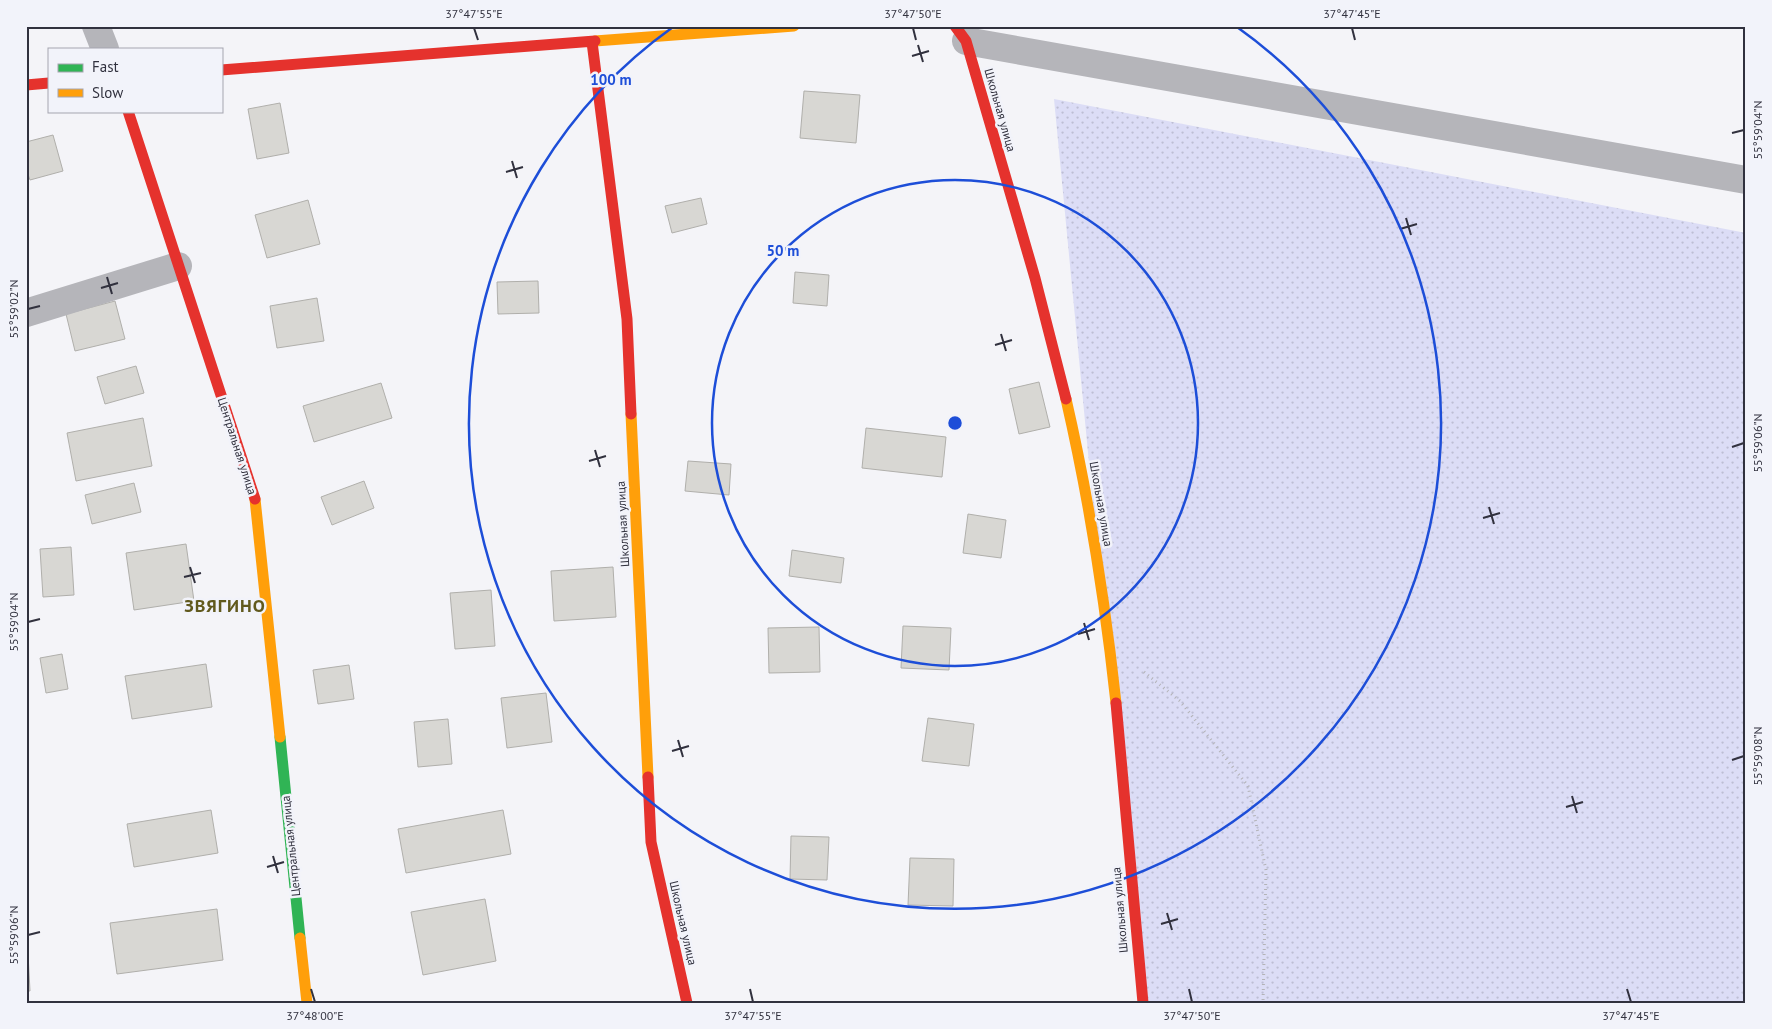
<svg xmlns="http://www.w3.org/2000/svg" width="1772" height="1029" font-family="'PT Sans',sans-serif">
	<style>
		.grass { fill: url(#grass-dots) }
		.building { fill: #d8d7d3; stroke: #b0afab }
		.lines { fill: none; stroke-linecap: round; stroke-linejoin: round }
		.path { stroke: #b3b3b7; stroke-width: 3; stroke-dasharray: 1 4; stroke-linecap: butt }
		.street { stroke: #b5b5ba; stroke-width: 28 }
		.fast { stroke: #30b455; stroke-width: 11 }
		.slow { stroke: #ff9f0a; stroke-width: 11 }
		.jam { stroke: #e5322d; stroke-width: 11 }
		.ticks { fill: none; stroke: #31313e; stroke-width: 2 }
		.ring { fill: none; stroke: #1d4ed8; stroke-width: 2.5 }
		.labels { text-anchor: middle; stroke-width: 5; stroke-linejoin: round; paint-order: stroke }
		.street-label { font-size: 12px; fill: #31313e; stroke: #f2f3fa }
		.district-label { font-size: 18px; font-weight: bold; letter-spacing: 1px; fill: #61591d; stroke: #f2f3fa }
		.centre { fill: #1d4ed8; stroke: #f2f3fa; stroke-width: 2.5 }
		.ring-label { font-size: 15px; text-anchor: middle; font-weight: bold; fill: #1d4ed8; stroke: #f2f3fa; stroke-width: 5; stroke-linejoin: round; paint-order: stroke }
		.neatline { fill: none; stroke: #31313e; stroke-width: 2 }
		.ticks-label { font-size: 12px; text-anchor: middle; fill: #31313e }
	</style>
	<defs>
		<pattern id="grass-dots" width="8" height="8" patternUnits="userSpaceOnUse" patternTransform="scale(1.25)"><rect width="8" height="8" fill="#dcddf6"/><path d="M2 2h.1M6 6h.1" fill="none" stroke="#bdbed4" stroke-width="1.8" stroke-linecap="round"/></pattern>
	</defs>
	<rect width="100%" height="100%" fill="#f4f4f8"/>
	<path class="grass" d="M 1054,99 L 1746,233 L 1746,1003 L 1141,1003 Z"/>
	<path class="building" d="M 804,91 L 860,95 L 856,143 L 800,138 Z
		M 280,103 L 289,153 L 257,159 L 248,109 Z
		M 53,135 L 63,171 L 30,180 L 26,169 L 26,142 Z
		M 701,198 L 707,224 L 672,233 L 665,206 Z
		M 308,200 L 320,244 L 267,258 L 255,215 Z
		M 795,272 L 829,275 L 827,306 L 793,303 Z
		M 538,281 L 539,313 L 498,314 L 497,282 Z
		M 317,298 L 324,341 L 277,348 L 270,306 Z
		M 115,301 L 125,339 L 75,351 L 66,314 Z
		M 136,366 L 144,393 L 105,404 L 97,377 Z
		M 1039,382 L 1050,427 L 1019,434 L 1009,389 Z
		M 381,383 L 392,418 L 314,442 L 303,406 Z
		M 143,418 L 152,466 L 76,481 L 67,433 Z
		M 866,428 L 946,437 L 942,477 L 862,468 Z
		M 688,461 L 731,464 L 729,495 L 685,491 Z
		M 364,481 L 374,508 L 332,525 L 321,497 Z
		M 134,483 L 141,512 L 92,524 L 85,495 Z
		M 968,514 L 1006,520 L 1001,558 L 963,553 Z
		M 186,544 L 194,601 L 134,610 L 126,553 Z
		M 71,547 L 74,595 L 43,597 L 40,549 Z
		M 792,550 L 844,558 L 841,583 L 789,576 Z
		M 613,567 L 616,617 L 554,621 L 551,571 Z
		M 491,590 L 495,646 L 455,649 L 450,593 Z
		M 903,626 L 951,628 L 949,670 L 901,668 Z
		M 819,627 L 820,672 L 769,673 L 768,628 Z
		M 62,654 L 68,689 L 46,693 L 40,658 Z
		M 206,664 L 212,707 L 132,719 L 125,676 Z
		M 349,665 L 354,699 L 318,704 L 313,670 Z
		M 546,693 L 552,742 L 507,748 L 501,698 Z
		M 928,718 L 974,724 L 969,766 L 922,761 Z
		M 448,719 L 452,764 L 418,767 L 414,722 Z
		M 211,810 L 218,853 L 134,867 L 127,824 Z
		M 503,810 L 511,854 L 406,873 L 398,829 Z
		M 791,836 L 829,837 L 827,880 L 790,879 Z
		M 910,858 L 954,859 L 953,906 L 908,905 Z
		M 485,899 L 496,961 L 423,975 L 411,912 Z
		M 217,909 L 223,960 L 117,974 L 110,923 Z
		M 27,935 L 30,991 L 26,991 L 26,935 Z"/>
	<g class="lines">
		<path class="path" d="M 1144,672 L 1180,701 L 1248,786 L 1266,870 L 1263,1003"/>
		<path class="street" d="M 96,26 L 105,49
			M 966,41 L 1746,180
			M 26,313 L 178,266"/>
		<path class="fast" d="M 280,737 L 300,938"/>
		<path class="slow" d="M 595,41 L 794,26
			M 1066,399 C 1089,499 1105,601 1116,703
			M 631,414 L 648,777
			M 255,499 L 280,737
			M 300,938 L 307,1003"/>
		<path class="jam" d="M 955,26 L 966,41 L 1035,278 L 1066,399
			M 592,42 L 627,319 L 631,414
			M 221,70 L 595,41
			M 26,85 L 49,83
			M 128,111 L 255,499
			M 1116,703 L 1143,1003
			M 648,777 L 651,842 L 687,1003"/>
	</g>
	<path class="ticks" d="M 474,28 L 478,40M 913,28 L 916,40M 1352,28 L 1355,40M 918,45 L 923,62M 912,56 L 929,51M 1732,133 L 1744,130M 512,161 L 517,178M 506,172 L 523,167M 1406,218 L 1411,235M 1400,229 L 1417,224M 107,277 L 112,294M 101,288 L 118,283M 28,309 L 40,306M 1001,334 L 1006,351M 995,345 L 1012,340M 1732,447 L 1744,443M 595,450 L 600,467M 589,461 L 606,456M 1489,507 L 1494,524M 1483,518 L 1500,513M 190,567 L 195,583M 184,577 L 201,573M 28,622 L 40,619M 1084,623 L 1089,640M 1078,634 L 1095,629M 678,740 L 683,757M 672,751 L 689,746M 1732,760 L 1744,756M 1572,796 L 1577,813M 1566,807 L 1583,802M 273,856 L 278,873M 267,867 L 284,862M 1167,913 L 1172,930M 1161,924 L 1178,919M 28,935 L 40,932M 311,989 L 315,1002M 750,989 L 753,1002M 1189,989 L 1192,1002M 1627,989 L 1631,1002"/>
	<g class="ring">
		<circle cx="955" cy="423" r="243"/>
		<path d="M1237 27A486 486 0 1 1 673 27"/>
	</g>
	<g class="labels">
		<g class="street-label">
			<text transform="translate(1000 110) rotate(74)" y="4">Школьная улица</text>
			<text transform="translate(237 446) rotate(72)" y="4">Центральная улица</text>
			<text transform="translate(1101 504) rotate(80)" y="4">Школьная улица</text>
			<text transform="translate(623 524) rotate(-93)" y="4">Школьная улица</text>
			<text transform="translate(291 846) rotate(-96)" y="4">Центральная улица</text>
			<text transform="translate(1120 910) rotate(-95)" y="4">Школьная улица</text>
			<text transform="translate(683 923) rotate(77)" y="4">Школьная улица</text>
		</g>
		<g class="district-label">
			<text x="225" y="612">ЗВЯГИНО</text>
		</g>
	</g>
	<circle cx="955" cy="423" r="8" class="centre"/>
	<g class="ring-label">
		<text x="611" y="85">100 m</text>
		<text x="783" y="256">50 m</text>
	</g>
	<rect width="1772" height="1029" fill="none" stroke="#f2f3fa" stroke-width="55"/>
	<rect x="48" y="48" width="175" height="65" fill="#f2f3fa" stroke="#a5a5af"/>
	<rect x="58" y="64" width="25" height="8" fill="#30b455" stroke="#a5a5af"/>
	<text x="92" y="72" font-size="15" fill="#31313e">Fast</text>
	<rect x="58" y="89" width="25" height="8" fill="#ff9f0a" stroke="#a5a5af"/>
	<text x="92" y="98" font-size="15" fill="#31313e">Slow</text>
	<rect x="28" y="28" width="1716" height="974" class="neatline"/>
	<g class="ticks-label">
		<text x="474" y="18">37°47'55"E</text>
		<text x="913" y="18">37°47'50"E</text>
		<text x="1352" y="18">37°47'45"E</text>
		<text transform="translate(1758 130) rotate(-90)" y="4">55°59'04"N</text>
		<text transform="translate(14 309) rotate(-90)" y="4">55°59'02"N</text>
		<text transform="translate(1758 443) rotate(-90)" y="4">55°59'06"N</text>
		<text transform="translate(14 622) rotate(-90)" y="4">55°59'04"N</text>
		<text transform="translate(1758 756) rotate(-90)" y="4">55°59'08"N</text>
		<text transform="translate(14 935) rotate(-90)" y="4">55°59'06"N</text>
		<text x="315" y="1020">37°48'00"E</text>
		<text x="753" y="1020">37°47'55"E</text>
		<text x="1192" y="1020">37°47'50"E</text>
		<text x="1631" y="1020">37°47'45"E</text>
	</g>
</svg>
